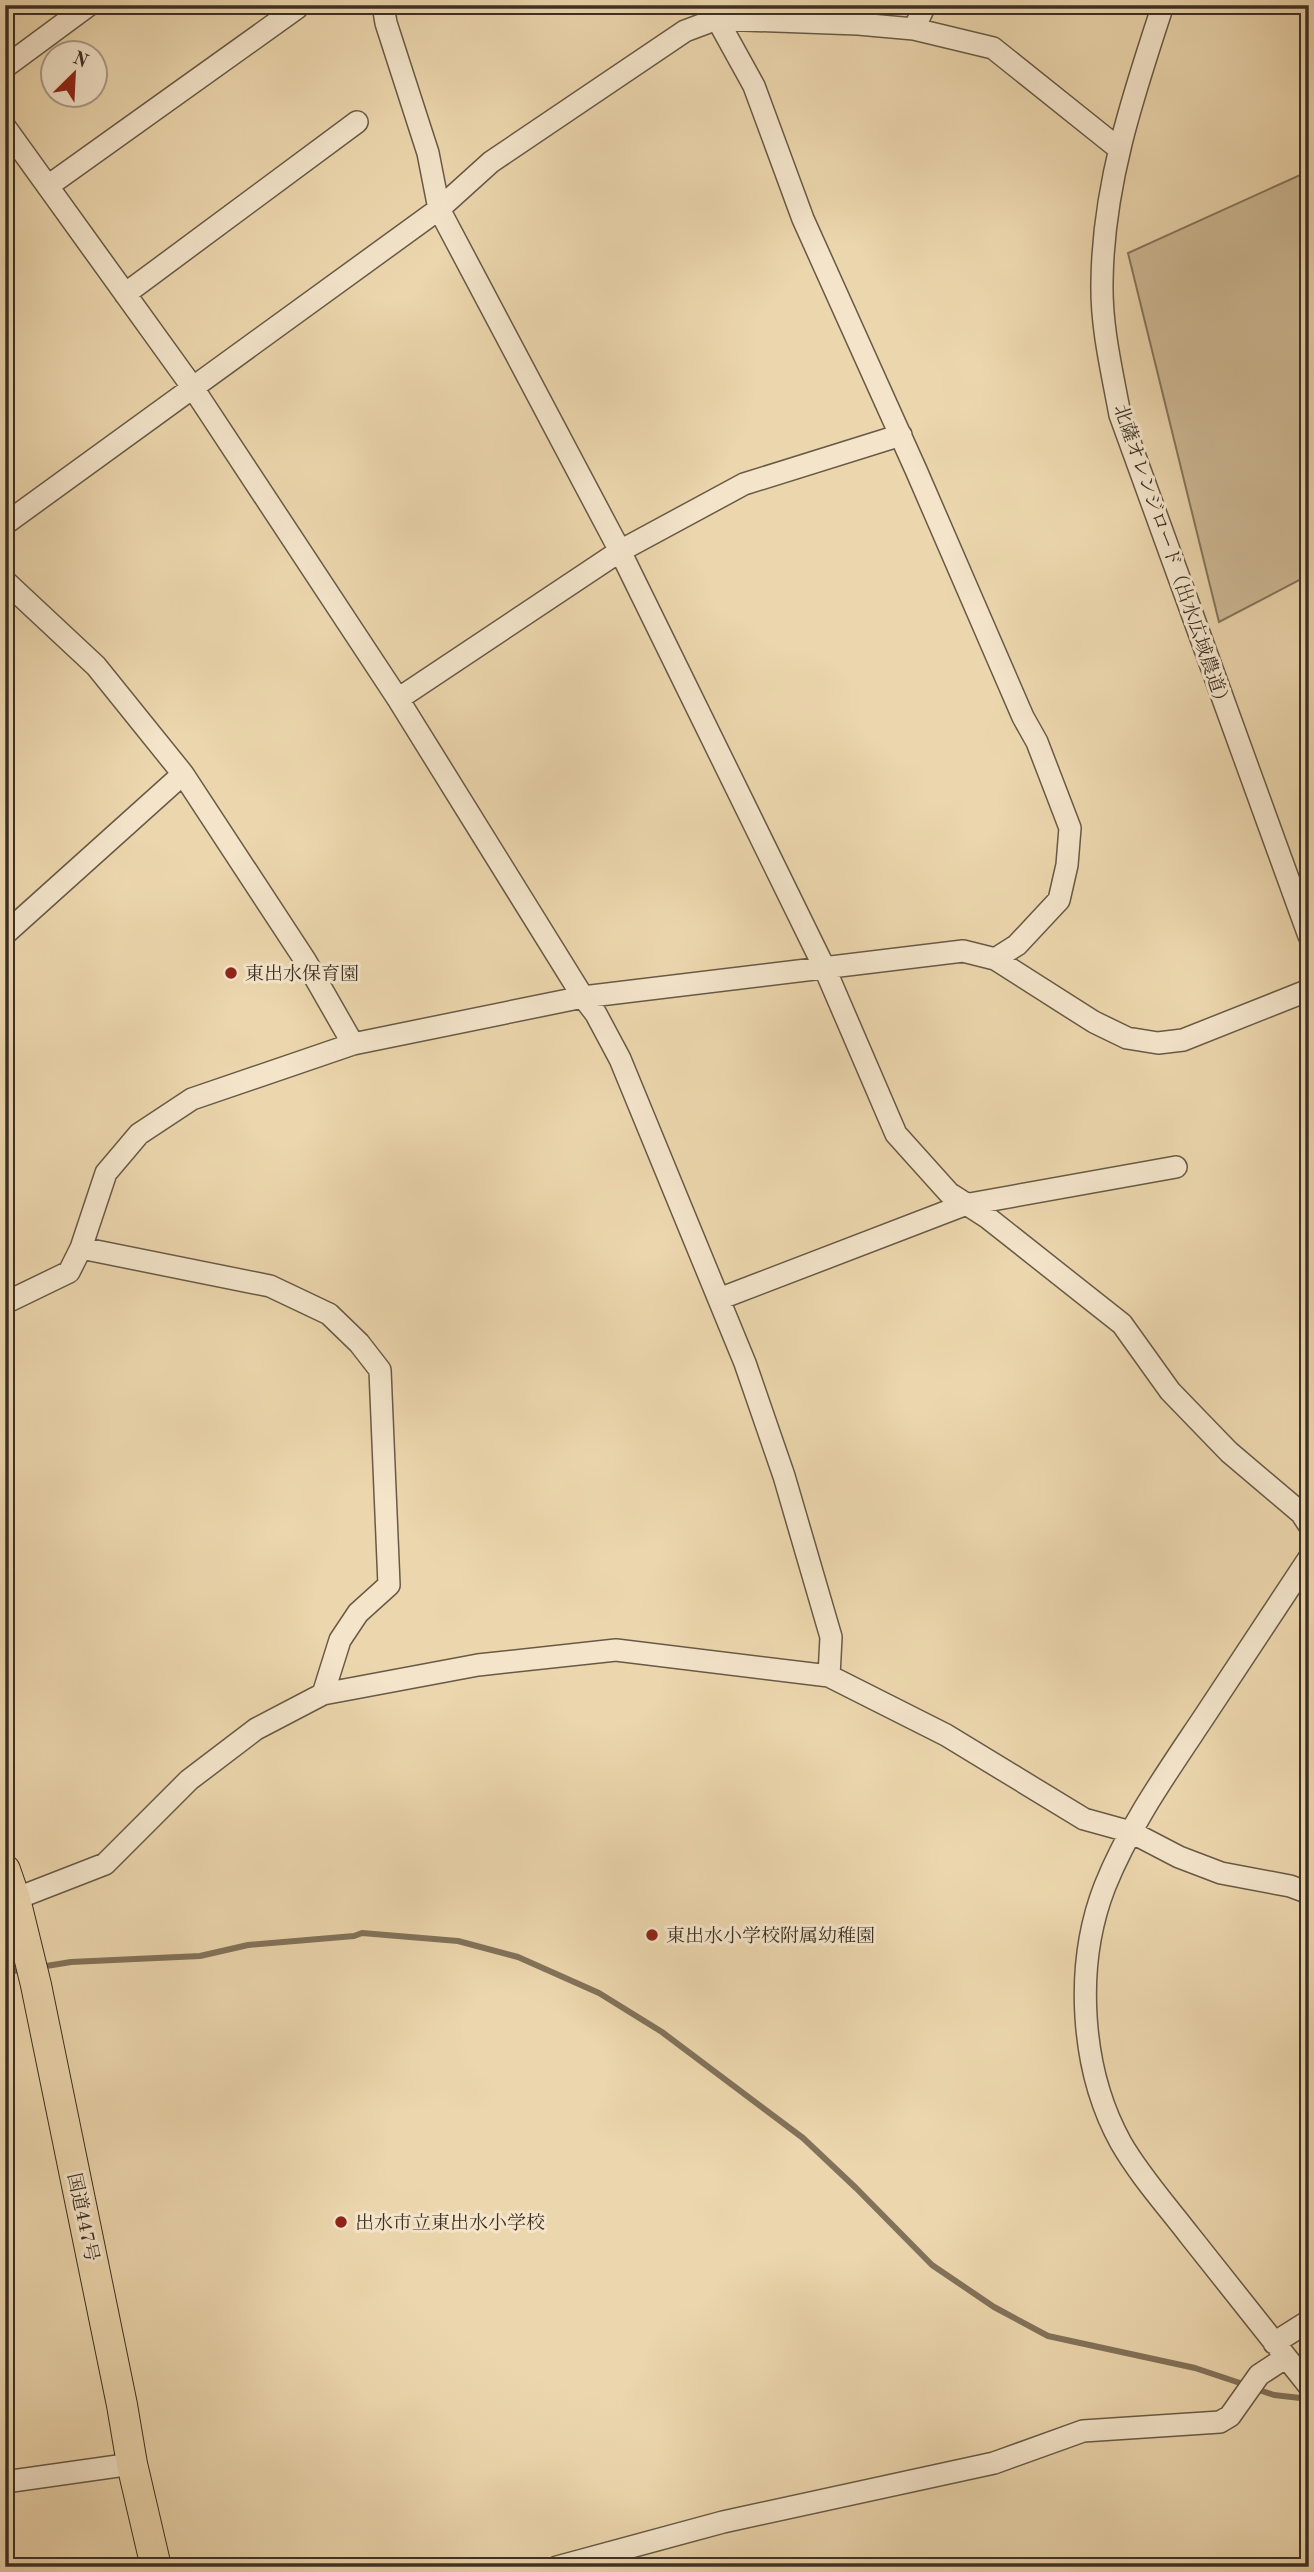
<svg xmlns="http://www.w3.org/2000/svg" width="1314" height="2572" font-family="'Old Standard TT','Noto Serif JP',serif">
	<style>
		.green { fill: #ceba96; stroke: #85755c; stroke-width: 2 }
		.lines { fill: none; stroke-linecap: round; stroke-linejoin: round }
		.stream { stroke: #82725a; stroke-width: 6 }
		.minor-casing { stroke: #685a46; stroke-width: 24 }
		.highway-casing { stroke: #3c3023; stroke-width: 32 }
		.minor { stroke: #f3e4ca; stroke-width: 21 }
		.highway { stroke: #ecd6ad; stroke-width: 30 }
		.poi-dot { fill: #8f2418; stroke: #f3e4ca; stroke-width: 2.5 }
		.labels { text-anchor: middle; stroke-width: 6; stroke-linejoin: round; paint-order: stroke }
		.street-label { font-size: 19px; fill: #3c3023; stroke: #f3e4ca }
		.poi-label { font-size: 19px; fill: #3c3023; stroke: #f3e4ca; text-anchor: start }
	</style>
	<rect width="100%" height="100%" fill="#ecd6ad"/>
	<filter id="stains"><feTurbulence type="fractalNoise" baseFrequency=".00286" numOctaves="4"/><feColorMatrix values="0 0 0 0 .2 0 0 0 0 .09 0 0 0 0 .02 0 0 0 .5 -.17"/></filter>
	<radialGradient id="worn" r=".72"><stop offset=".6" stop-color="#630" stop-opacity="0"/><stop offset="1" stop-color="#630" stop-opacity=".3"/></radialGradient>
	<path class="green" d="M 1309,171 L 1309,575 L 1219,622 L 1128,253 Z"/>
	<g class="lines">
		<path class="stream" d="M 40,1967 L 71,1962 L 200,1956 L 248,1945 L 354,1936 L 362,1933 L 458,1941 L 518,1957 L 599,1993 L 662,2032 L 803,2138 L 856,2188 L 932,2265 L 994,2307 L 1048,2336 L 1195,2368 L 1246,2385
			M 5,1972 L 22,1970
			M 1256,2389 L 1274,2395 L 1309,2399"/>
		<g class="minor-casing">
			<path id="minor" d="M 383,5 L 386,23 L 428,153 L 439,209 L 620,551 L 825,969 L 896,1134 L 949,1193 L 988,1218 L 1122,1324 L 1170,1391 L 1229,1452 L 1301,1513 L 1309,1525
				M 1163,5 C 1133,96 1103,185 1102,282 C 1101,327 1112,371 1120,415 L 1309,936
				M 717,19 L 754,86 L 803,219 L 916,470 L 1023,717 L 1037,742 L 1070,828 L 1067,865 L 1059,900 L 1017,945 L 995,959
				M 914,29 L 925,5
				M 5,67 L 89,5
				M 5,127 L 193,388 L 398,699 L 583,997 L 596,1014 L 620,1059 L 745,1363 L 784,1476 L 831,1637 L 829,1676
				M 48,186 L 297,8
				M 125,294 L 357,122
				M 5,524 L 439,209 L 491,162 L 685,31 L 717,19 L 858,24 L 914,29 L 993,48 L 1118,148
				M 5,581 L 96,666 L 183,774 L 305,960 L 353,1044
				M 398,699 L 620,551 L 744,484 L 901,435
				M 5,934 L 183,774
				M 81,1248 L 270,1286 L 329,1314 L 359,1343 L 380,1370 L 389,1585 L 358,1613 L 340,1640 L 323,1694
				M 719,1299 L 964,1205 L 1176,1167
				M 5,1303 L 69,1272 L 81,1248 L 106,1173 L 139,1134 L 192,1099 L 353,1044 L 583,997 L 963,951 L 995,959 L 1094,1022 L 1127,1038 L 1158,1043 L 1183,1040 L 1309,990
				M 1309,1558 C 1274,1611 1239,1664 1204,1717 C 1168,1771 1129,1826 1105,1886 C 1074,1965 1080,2069 1121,2143 C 1140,2176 1167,2206 1190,2236 C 1230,2286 1269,2336 1309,2386
				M 15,1899 L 105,1864 L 189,1780 L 256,1729 L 323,1694 L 478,1665 L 616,1650 L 829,1676 L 946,1735 L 1084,1819 L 1131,1832 L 1179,1857 L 1221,1873 L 1290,1886 L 1309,1893
				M 1274,2343 L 1309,2321
				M 5,2482 L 132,2464
				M 557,2567 L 723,2522 L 994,2463 L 1083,2431 L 1220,2422 L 1230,2416 L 1259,2375 L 1285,2358"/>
		</g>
		<g class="highway-casing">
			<path id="highway" d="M 5,1870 L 15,1899 L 36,1985 L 122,2405 L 132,2464 L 156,2567"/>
		</g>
		<use href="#minor" class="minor"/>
		<use href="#highway" class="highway"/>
	</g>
	<g class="poi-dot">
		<circle cx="231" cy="973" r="7"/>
		<circle cx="652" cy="1935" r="7"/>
		<circle cx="341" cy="2222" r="7"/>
	</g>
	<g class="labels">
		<g class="street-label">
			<text transform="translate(1173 557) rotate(71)" y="7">北薩オレンジロード（出水広域農道）</text>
			<text transform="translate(84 2217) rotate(78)" y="7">国道447号</text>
		</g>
		<g class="poi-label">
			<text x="245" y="980">東出水保育園</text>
			<text x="666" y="1942">東出水小学校附属幼稚園</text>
			<text x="355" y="2229">出水市立東出水小学校</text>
		</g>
	</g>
	<rect width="1314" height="2572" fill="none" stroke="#ecd6ad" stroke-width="28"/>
	<rect x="7" y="7" width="1300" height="2558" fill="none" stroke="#3c3023" stroke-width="3.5"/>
	<rect x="14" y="14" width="1286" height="2544" fill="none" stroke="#3c3023" stroke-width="2"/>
	<g transform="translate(74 74) rotate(24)"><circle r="33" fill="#f3e4ca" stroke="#aa9c87" stroke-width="2"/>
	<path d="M0-5L12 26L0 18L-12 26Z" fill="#8f2418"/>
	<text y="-10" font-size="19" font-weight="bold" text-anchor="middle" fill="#3c3023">N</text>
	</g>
	<rect width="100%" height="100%" filter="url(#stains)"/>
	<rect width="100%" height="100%" fill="url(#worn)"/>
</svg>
